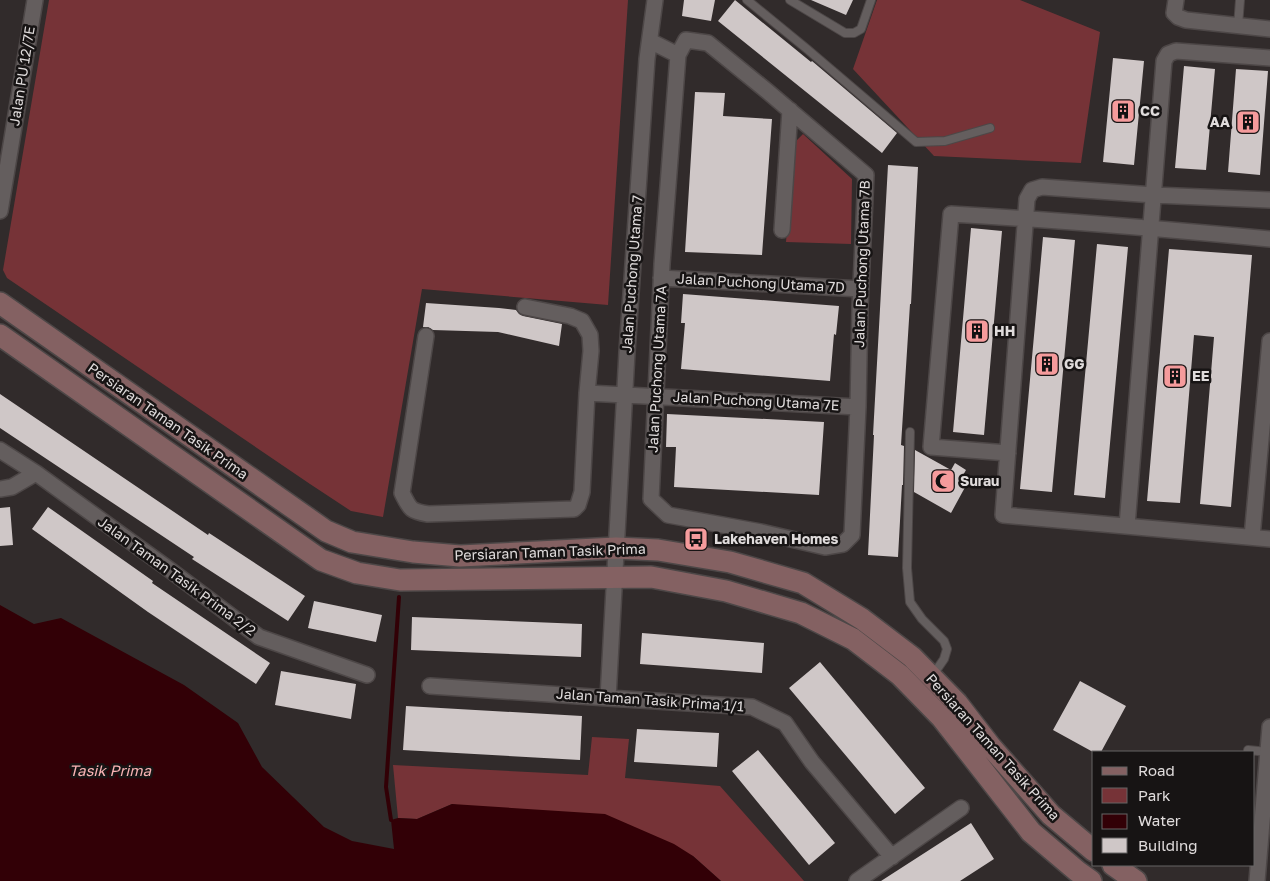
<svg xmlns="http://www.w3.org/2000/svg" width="1270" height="881" font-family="'Golos Text',sans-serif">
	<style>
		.green { fill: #763337 }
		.water { fill: #320006 }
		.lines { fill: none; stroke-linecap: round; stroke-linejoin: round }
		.stream { stroke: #320006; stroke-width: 4 }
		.building { fill: #cfc7c7 }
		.lane-casing { stroke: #4d4747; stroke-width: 10 }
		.street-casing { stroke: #4d4747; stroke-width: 18 }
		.secondary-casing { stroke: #4d4747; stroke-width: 24 }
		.lane { stroke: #645e5e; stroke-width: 8 }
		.street { stroke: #645e5e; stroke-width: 15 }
		.secondary { stroke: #846162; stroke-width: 21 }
		.labels { text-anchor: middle; stroke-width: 5; stroke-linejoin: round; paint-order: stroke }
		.street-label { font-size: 14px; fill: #e0dcdc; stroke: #171414 }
		.poi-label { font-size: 14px; font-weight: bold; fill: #e0dcdc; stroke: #171414; text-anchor: start }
		.water-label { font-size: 15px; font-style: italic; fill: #f8b3b4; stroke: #171414 }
	</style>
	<rect width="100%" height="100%" fill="#312b2b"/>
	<path class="green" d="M 49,0 L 628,0 L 608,305 L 422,289 L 383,517 L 351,511 L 310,484 L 7,278 L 3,270 Z
		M 877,0 L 1020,0 L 1100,32 L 1081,163 L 934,156 L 853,69 Z
		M 803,134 L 852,179 L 851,244 L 786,242 L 794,143 Z
		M 592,737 L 629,739 L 625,778 L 720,786 L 804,881 L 721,881 L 693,856 L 452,804 L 417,819 L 398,818 L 393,765 L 588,775 Z"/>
	<path class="water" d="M 0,605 L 34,624 L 61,618 L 184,685 L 238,723 L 262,767 L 324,827 L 352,841 L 394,849 L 391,820 L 398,818 L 417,819 L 452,804 L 605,814 L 674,844 L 693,856 L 721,881 L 0,881 Z"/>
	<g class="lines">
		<path class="stream" d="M 391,820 L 386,787 L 399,597"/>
	</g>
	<path class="building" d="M 684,0 L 715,0 L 711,21 L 682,16 Z
		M 735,0 L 811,62 L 812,61 L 897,133 L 882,153 L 718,21 Z
		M 811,0 L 853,0 L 846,15 Z
		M 1113,58 L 1144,61 L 1134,165 L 1103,162 Z
		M 1184,66 L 1215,69 L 1206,170 L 1175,168 Z
		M 1236,69 L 1268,71 L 1260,175 L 1228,172 Z
		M 695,92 L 725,93 L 723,116 L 772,119 L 762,255 L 685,252 Z
		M 888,165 L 918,167 L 911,304 L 910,304 L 901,445 L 904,446 L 903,485 L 902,485 L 898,557 L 868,555 L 874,435 L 873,435 Z
		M 971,228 L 1002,231 L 984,435 L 953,432 Z
		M 1043,237 L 1075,240 L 1052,492 L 1020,489 Z
		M 1097,244 L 1128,247 L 1105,498 L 1074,495 Z
		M 1169,249 L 1252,255 L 1231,507 L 1200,504 L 1214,337 L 1194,335 L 1180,503 L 1147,501 Z
		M 683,294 L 839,306 L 836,335 L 834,334 L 830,381 L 681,369 L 685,323 L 681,323 Z
		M 426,303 L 499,308 L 516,310 L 519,314 L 523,316 L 562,324 L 559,346 L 498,332 L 433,330 L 428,327 L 423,327 Z
		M 0,394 L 208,535 L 209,533 L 305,596 L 288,621 L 192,559 L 194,557 L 0,428 Z
		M 667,414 L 824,422 L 819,495 L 674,487 L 676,447 L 666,447 Z
		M 915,450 L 951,470 L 955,463 L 966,470 L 962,477 L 969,480 L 951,513 L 914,492 Z
		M 10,507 L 13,545 L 0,546 L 0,508 Z
		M 48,507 L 153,581 L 152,583 L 270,663 L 256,684 L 148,612 L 32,529 Z
		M 314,601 L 382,615 L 376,642 L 308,628 Z
		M 412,617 L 582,624 L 581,657 L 411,650 Z
		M 642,633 L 764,643 L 762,673 L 640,664 Z
		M 820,662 L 925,788 L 895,814 L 789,688 Z
		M 281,671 L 356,684 L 351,719 L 275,705 Z
		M 1080,681 L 1126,706 L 1101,752 L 1093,752 L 1053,730 Z
		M 406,706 L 582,716 L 580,760 L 403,750 Z
		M 637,729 L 719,733 L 717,767 L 634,762 Z
		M 758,750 L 835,843 L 809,865 L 732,771 Z
		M 971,823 L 994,859 L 960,881 L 881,881 Z"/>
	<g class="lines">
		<g class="lane-casing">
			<path id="lane" d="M 747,0 L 807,49 L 916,142 L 945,141 L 990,128
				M 790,0 L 845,33 L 854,33 L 861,29 L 871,0
				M 1238,26 L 1240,0
				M 910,432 L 907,568 L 910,602 L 922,619 L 944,641 L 947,649 L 944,659 L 933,675
				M 1248,750 L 1268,752"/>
		</g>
		<g class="street-casing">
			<path id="street" d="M 1176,0 L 1174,13 L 1178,17 L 1186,20 L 1270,29
				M 686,40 L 708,43 L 767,91 L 866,175 L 860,307 L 858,407 L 852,535 L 843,544 L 825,547 L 761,532 L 668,515 L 651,499 L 662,264 L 678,55 Z
				M 650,41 L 678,55
				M 1270,200 L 1154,195 L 1042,187 L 1032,190 L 1027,199 L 1003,515 L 1270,539
				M 0,211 L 35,0
				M 782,230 L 790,110
				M 661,278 L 861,289
				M 525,307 L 570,316 L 582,321 L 590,335 L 591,351 L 587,393
				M 426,336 L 402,493 C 410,509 410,511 428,514 L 574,509 L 578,505 L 582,492 L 587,393 L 858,407
				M 0,450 L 36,473 L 170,570 L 259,637 L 367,675
				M 1008,453 L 931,447 L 951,214 C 1058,220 1164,229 1270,239
				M 0,489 L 12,487 L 36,473
				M 1127,526 L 1164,61 L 1168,54 L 1176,51 L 1270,58
				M 1252,537 L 1270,341
				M 430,686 L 608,698 L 752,707 L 785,723 L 812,762 L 892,857
				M 608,698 L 627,352 L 647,59 L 655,0
				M 857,881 L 961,808
				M 1257,881 L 1270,727"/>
		</g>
		<g class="secondary-casing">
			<path id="secondary" d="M 0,303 L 326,531 L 352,542 L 413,552 L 460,556 L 616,548 L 658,550 L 730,562 L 803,583 L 862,619 L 912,657 L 957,703 L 991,747 L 1051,815 L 1094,851
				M 0,335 L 321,560 L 357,573 L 400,580 L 651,577 L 726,591 L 801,613 L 853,639 L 900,675 L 942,718 L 1031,832 L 1077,871 L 1091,881
				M 1113,865 L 1136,881"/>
		</g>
		<use href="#lane" class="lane"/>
		<use href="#street" class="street"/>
		<use href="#secondary" class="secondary"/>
	</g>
	<defs>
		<g id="building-square" transform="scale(1.25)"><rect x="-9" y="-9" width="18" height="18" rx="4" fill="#f59b9c" stroke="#171414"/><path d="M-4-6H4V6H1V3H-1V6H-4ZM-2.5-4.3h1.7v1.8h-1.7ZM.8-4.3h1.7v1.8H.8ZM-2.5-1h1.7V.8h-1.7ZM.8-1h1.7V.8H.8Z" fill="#111"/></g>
		<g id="mosque-square" transform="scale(1.25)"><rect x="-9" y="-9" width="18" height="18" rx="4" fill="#f59b9c" stroke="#171414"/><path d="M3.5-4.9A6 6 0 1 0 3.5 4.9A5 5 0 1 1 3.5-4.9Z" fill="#111"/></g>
		<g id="bus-square" transform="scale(1.25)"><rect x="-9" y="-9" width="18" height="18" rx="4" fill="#f59b9c" stroke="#171414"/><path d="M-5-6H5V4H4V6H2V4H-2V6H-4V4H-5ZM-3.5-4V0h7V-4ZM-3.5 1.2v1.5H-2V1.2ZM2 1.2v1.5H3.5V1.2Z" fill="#111"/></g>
	</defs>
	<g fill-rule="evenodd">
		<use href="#building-square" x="1123" y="111"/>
		<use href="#building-square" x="1248" y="122"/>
		<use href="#building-square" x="977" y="331"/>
		<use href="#building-square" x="1047" y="364"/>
		<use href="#building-square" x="1175" y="376"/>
		<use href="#mosque-square" x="943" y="481"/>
		<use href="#bus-square" x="696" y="539"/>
	</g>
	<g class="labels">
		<g class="street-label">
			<text transform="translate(22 76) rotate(-81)" y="5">Jalan PU 12/7E</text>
			<text transform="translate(862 264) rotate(-88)" y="5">Jalan Puchong Utama 7B</text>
			<text transform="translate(632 274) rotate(-86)" y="5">Jalan Puchong Utama 7</text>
			<text transform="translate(761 283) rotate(3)" y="5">Jalan Puchong Utama 7D</text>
			<text transform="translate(657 369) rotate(-87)" y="5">Jalan Puchong Utama 7A</text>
			<text transform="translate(756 401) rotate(3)" y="5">Jalan Puchong Utama 7E</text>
			<text transform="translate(168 421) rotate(35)" y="5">Persiaran Taman Tasik Prima</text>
			<text transform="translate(550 552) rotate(-2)" y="5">Persiaran Taman Tasik Prima</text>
			<text transform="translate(177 576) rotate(36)" y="5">Jalan Taman Tasik Prima 2/2</text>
			<text transform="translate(650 700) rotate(4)" y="5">Jalan Taman Tasik Prima 1/1</text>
			<text transform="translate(993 747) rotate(48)" y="5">Persiaran Taman Tasik Prima</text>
		</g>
		<g class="poi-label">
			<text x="1140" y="116">CC</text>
			<text x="1230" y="127" text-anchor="end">AA</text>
			<text x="994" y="336">HH</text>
			<text x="1064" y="369">GG</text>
			<text x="1192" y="381">EE</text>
			<text x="960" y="486">Surau</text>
			<text x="714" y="544">Lakehaven Homes</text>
		</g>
		<g class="water-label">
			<text x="110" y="776">Tasik Prima</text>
		</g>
	</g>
	<rect x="1092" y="751" width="162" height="115" fill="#171414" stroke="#676464"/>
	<rect x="1102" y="767" width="25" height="8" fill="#846162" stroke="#676464"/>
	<text x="1138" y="776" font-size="15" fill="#e0dcdc">Road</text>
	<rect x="1102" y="788" width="25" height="15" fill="#763337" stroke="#676464"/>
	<text x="1138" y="801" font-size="15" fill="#e0dcdc">Park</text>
	<rect x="1102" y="814" width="25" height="15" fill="#320006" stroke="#676464"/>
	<text x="1138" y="826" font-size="15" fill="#e0dcdc">Water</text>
	<rect x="1102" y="838" width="25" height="15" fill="#cfc7c7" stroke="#676464"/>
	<text x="1138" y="851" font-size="15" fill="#e0dcdc">Building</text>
</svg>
